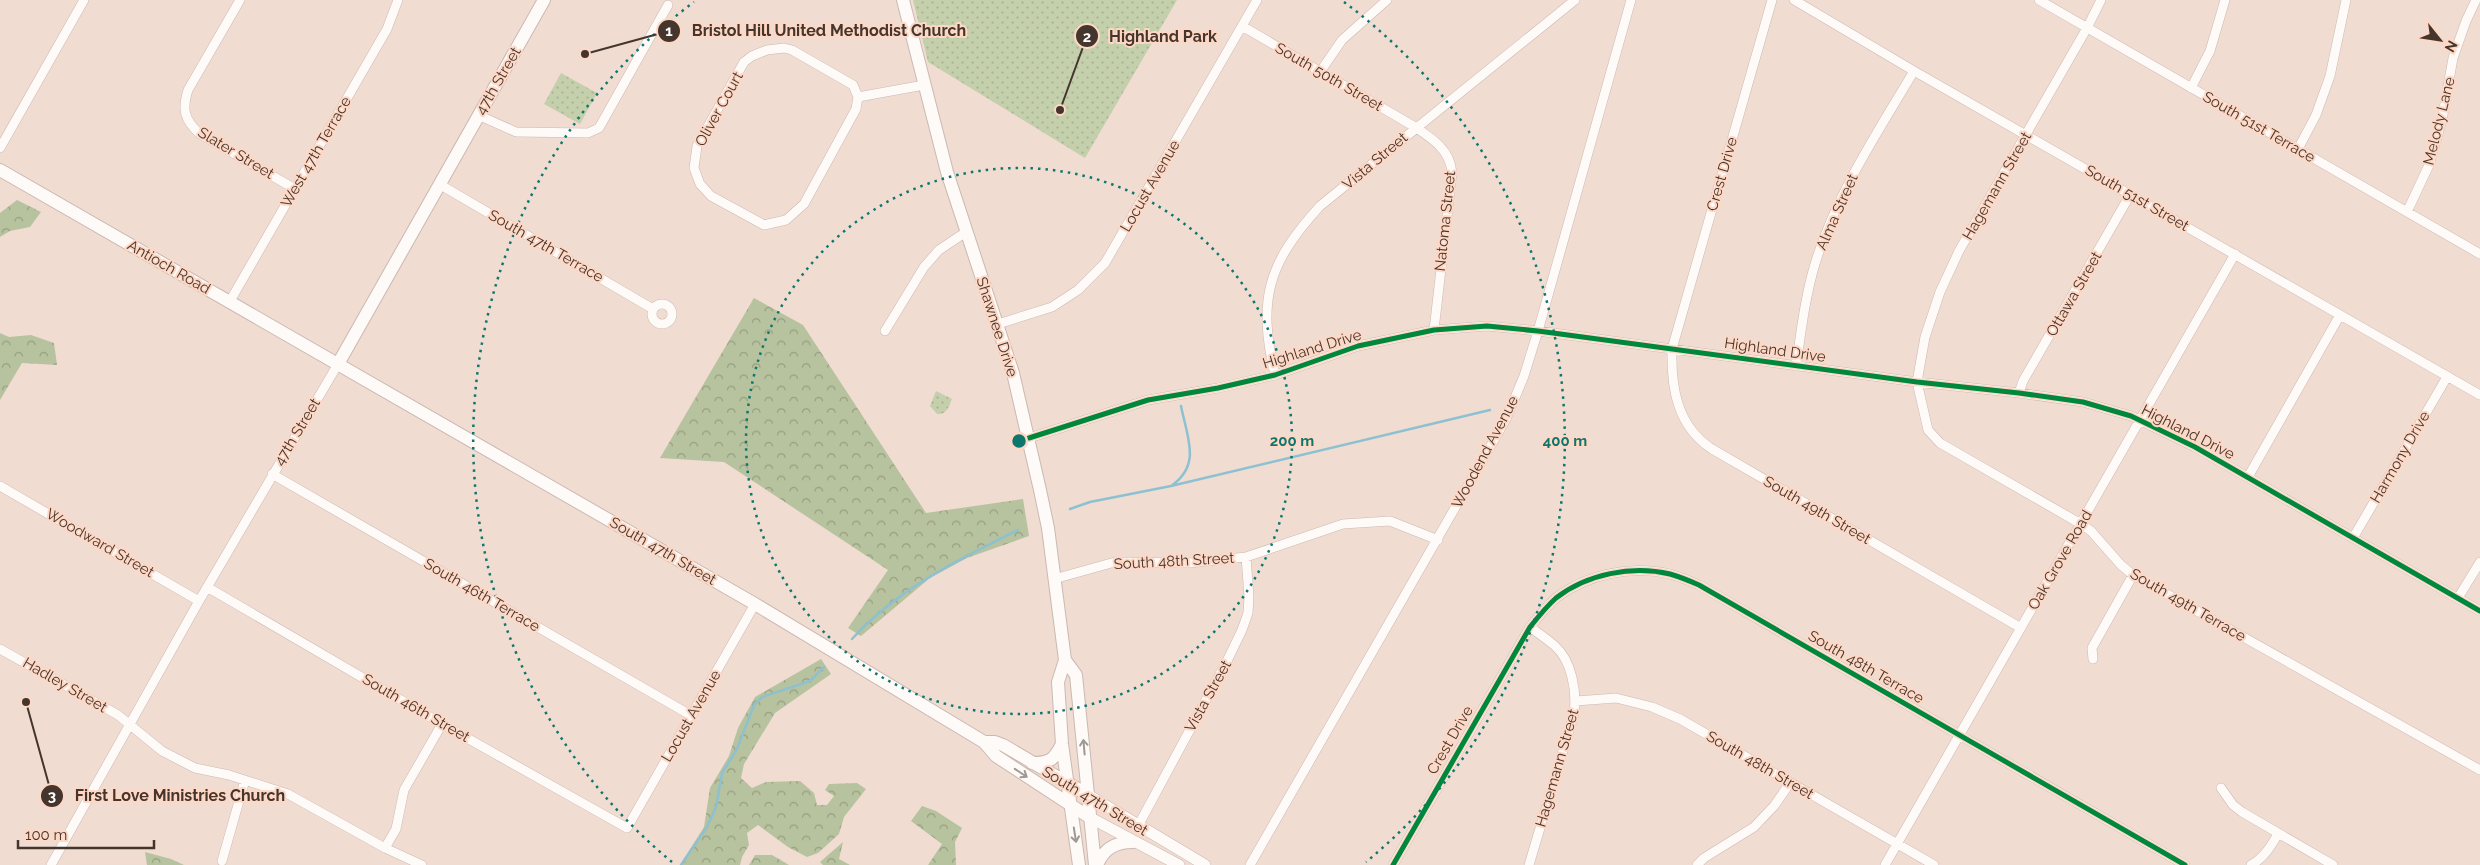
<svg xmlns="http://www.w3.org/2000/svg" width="2480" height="865" font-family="Raleway,sans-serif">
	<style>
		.forest { fill: url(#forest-crowns) }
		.park { fill: url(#park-dots) }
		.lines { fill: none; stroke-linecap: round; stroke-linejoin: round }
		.stream { stroke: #8dc1d1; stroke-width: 2.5 }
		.minor-casing { stroke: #cab9b2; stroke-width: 10 }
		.tertiary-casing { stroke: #cab9b2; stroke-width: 12 }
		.secondary-casing { stroke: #cab9b2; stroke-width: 14 }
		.minor { stroke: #fdfaf8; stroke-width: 9 }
		.tertiary { stroke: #fdfaf8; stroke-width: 11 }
		.secondary { stroke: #fdfaf8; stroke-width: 12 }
		.cycleway-casing { stroke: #fed8c5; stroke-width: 8 }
		.cycleway { stroke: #00873e; stroke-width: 5 }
		.oneway { stroke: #a09892 }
		.ring { fill: none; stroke: #0f766e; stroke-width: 2.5; stroke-dasharray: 2.5 5 }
		.labels { text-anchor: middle; stroke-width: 4; stroke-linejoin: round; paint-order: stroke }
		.street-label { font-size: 15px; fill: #44352d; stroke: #fed8c5 }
		.centre { fill: #0f766e; stroke: #fed8c5; stroke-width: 2.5 }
		.ring-label { font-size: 15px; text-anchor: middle; font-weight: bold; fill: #0f766e; stroke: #fed8c5; stroke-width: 4; stroke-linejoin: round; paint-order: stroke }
		.leader { fill: none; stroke: #44352d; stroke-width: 2 }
		.callout-dot { fill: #44352d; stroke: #fed8c5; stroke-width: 2 }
		.mark-label { font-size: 15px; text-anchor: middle; font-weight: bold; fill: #fff }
		.callout-label { font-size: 16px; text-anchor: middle; font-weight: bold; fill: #44352d; stroke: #fed8c5; stroke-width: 4; stroke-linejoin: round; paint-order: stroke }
	</style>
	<defs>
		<pattern id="forest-crowns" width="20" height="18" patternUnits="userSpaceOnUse" patternTransform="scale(1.25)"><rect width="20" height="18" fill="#b7c29e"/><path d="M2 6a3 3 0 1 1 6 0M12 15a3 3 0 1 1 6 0" fill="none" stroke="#969e81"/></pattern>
		<pattern id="park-dots" width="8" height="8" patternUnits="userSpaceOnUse" patternTransform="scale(1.25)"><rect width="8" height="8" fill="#c4cfac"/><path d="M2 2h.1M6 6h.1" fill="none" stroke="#aab294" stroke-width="1.8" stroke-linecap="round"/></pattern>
	</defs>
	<rect width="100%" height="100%" fill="#f1dcd2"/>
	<path class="forest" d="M 17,200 L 41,212 L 30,227 L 10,231 L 0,237 L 0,213 Z
		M 754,298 L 803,325 L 926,513 L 1023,499 L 1029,536 L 967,558 L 930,578 L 861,636 L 848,628 L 888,570 L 724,462 L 660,458 Z
		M 0,333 L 9,337 L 31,335 L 54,343 L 57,365 L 22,363 L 0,400 Z
		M 821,659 L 831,674 L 775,713 L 744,764 L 741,778 L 752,788 L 766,782 L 800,781 L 814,793 L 817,805 L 827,805 L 834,796 L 825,790 L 829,784 L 857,783 L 866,789 L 844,817 L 839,834 L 818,853 L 807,857 L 788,847 L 758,825 L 747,833 L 749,845 L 742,857 L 740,865 L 680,865 L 704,827 L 710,788 L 729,756 L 738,728 L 755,697 Z
		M 922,806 L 936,811 L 962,828 L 955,842 L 956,865 L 928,865 L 942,844 L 911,821 Z
		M 843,842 L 839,859 L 850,865 L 823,865 L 820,862 Z
		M 145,852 L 171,859 L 184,865 L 147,865 Z
		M 755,855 L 772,855 L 789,865 L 749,865 Z"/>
	<path class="park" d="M 913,0 L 1177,0 L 1085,158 L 928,62 Z
		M 561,73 L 597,93 L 580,124 L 544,104 Z
		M 936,391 L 952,399 C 949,406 947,415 937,414 L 930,406 Z"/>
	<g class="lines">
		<path class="stream" d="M 1171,486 L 1490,410
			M 1070,509 L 1090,502 L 1171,486 C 1202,465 1187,437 1181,406
			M 852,639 C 897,589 958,560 1018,530
			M 681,865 L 707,827 L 716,807 L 722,773 L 737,749 L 754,705 L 762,697 L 810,681 L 824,667"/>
		<g class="minor-casing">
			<path id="minor" d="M 240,0 L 188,90 C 182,109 184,120 200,134 L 295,189
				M 1772,0 L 1672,349 C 1671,388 1677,426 1712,449 L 2021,628
				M 1794,0 L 1914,71 L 2480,395
				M 2039,0 L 2480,254
				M 2101,0 L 2087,28 L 1959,251 L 1940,292 L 1925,337 L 1917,382 L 1928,430 L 1940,443 L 2081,524 L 2091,531 L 2121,565 L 2133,575 L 2480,770
				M 1242,26 L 1415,127 C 1433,139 1450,150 1452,173 L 1434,330
				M 1320,72 L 1342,40 L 1387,0
				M 2191,88 L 2210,51 L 2225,0
				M 858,97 L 856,109 L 804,204 L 786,220 L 764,225 L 711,196 L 700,184 L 694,168 L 697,146 L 744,62 L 752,56 L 767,50 L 784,48 L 792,50 L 853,85 L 858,97 L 924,85
				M 478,115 L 516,132 L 588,133 L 599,128 L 668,5
				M 0,148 L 84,0
				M 2298,149 L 2316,115 L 2330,76 L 2346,0
				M 439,184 L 653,309
				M 2407,212 L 2429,165 L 2442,120 L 2453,58 L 2466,21 L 2476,0
				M 230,301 L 387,29 L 398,0
				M652 314a10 10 0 1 1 20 0a10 10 0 1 1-20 0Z
				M 998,324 L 1052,307 L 1078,290 L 1105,263 L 1257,0
				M 885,331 L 924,267 L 939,250 L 966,232
				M 1796,366 C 1801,332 1805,297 1815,264 C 1836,195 1877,133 1914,71
				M 1275,375 C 1257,299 1268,263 1320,206 L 1575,0
				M 2019,393 L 2023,381 L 2130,195
				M 1029,438 L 1148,400 L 1218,388 L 1275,375 L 1358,346 L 1434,330 L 1487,326 L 1538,331 L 1917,382 L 2019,393 L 2083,402 L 2131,416 L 2195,447 L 2480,611
				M 272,474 L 692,716
				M 2248,477 L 2340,315
				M 0,486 L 199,601
				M 2353,538 L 2447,377
				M 1054,579 L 1115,562 L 1189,563 L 1246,557 L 1343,524 L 1390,521 L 1438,540
				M 207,587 L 442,724 L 627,828 L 755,604
				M 2458,598 L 2480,562
				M 0,649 L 118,715 L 162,751 L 195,768 L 229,775 L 288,794 L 385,848 L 422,865
				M 2093,659 L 2092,648 L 2133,575
				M 1576,701 L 1616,698 L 1652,707 L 1680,719 L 1934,865
				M 2221,788 L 2233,805 L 2242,812 L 2333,865
				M 1138,826 L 1227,661 L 1242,630 L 1248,613 L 1249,597 L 1246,557
				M 385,848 L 396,829 L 404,790 L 442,724
				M 222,861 L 245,780
				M 51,865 L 199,601 L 338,364
				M 1250,865 L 1506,419 L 1524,376 L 1538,331 L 1631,0
				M 1393,865 L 1530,627 C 1538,617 1547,606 1556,598 C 1587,574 1632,565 1670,574 C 1680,577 1690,581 1699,585 L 2185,865
				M 1529,865 L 1574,714 C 1577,692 1572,661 1555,646 C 1547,639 1538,633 1530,627
				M 1697,865 L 1704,858 L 1754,827 L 1774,806 L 1790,783
				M 1885,865 L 2235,254
				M 2251,865 C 2264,858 2271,846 2278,834"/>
		</g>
		<g class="tertiary-casing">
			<path id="tertiary" d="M 1088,795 L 1205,865
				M 1089,817 L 1179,865"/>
		</g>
		<g class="secondary-casing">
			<path id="secondary" d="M 903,0 L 947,172 L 1013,373 L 1040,490 L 1048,528 L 1065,660 L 1058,682 L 1062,744 L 1079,865
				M 0,170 L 755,604 L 984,742 L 996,756 L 1089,817
				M 338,364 L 544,0
				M 1065,660 L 1076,675 L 1095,865
				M 984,742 L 995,742 L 1003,745 L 1088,795
				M 1032,763 C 1050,763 1054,760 1062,744
				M 1097,865 C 1104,848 1116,842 1133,842"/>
		</g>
		<use href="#minor" class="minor"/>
		<use href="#tertiary" class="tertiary"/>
		<use href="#secondary" class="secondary"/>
		<g class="cycleway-casing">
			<path id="cycleway" d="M 1029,438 L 1148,400 L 1218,388 L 1275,375 L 1358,346 L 1434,330 L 1487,326 L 1538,331 L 1917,382 L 2019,393 L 2083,402 L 2131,416 L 2195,447 L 2480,611
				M 1393,865 L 1530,627 C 1538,617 1547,606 1556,598 C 1587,574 1632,565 1670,574 C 1680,577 1690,581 1699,585 L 2185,865"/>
		</g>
		<use href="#cycleway" class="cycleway"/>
	</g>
	<defs><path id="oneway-shaft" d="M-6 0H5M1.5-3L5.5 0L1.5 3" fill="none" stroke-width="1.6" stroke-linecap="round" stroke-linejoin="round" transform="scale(1.25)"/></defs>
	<g class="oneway">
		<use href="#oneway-shaft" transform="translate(1084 747) rotate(-95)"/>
		<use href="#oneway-shaft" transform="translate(1021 773) rotate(34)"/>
		<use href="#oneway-shaft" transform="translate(1075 835) rotate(81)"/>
	</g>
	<g class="ring">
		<circle cx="1019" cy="441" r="273"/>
		<path d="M672 862A546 546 0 0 1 694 2M1344 2A546 546 0 0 1 1366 862"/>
	</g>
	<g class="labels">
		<g class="street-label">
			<text transform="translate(1329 77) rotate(30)" y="5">South 50th Street</text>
			<text transform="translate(498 81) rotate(-60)" y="5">47th Street</text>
			<text transform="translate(719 109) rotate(-61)" y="5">Oliver Court</text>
			<text transform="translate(2439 121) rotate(-76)" y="5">Melody Lane</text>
			<text transform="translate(2259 127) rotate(30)" y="5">South 51st Terrace</text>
			<text transform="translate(316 152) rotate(-60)" y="5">West 47th Terrace</text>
			<text transform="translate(236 153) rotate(31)" y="5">Slater Street</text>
			<text transform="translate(1375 161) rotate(-40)" y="5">Vista Street</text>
			<text transform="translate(1722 174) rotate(-74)" y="5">Crest Drive</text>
			<text transform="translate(1150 186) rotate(-60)" y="5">Locust Avenue</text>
			<text transform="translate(1997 186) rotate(-60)" y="5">Hagemann Street</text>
			<text transform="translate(2137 198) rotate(30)" y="5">South 51st Street</text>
			<text transform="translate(1837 212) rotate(-66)" y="5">Alma Street</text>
			<text transform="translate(1445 221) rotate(-84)" y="5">Natoma Street</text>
			<text transform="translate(546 246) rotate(30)" y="5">South 47th Terrace</text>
			<text transform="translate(169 267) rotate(30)" y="5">Antioch Road</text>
			<text transform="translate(2074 294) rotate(-60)" y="5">Ottawa Street</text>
			<text transform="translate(997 327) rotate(72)" y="5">Shawnee Drive</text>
			<text transform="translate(1312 349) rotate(-17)" y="5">Highland Drive</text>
			<text transform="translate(1775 350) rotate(8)" y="5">Highland Drive</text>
			<text transform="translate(297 432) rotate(-59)" y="5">47th Street</text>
			<text transform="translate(2188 432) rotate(27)" y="5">Highland Drive</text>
			<text transform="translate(1485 452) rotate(-62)" y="5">Woodend Avenue</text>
			<text transform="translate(2400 457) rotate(-60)" y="5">Harmony Drive</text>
			<text transform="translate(1817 510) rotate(30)" y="5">South 49th Street</text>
			<text transform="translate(100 543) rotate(30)" y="5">Woodward Street</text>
			<text transform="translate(663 551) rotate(30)" y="5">South 47th Street</text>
			<text transform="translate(2060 560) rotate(-60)" y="5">Oak Grove Road</text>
			<text transform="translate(1174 561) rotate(-3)" y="5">South 48th Street</text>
			<text transform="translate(482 595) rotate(30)" y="5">South 46th Terrace</text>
			<text transform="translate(2188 605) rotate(30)" y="5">South 49th Terrace</text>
			<text transform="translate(1866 667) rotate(30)" y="5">South 48th Terrace</text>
			<text transform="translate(65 685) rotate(30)" y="5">Hadley Street</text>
			<text transform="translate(1208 696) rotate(-61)" y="5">Vista Street</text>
			<text transform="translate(416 708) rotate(30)" y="5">South 46th Street</text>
			<text transform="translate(691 716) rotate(-60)" y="5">Locust Avenue</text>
			<text transform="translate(1450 740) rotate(-60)" y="5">Crest Drive</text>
			<text transform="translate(1760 765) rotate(30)" y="5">South 48th Street</text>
			<text transform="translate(1557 768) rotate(-74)" y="5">Hagemann Street</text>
			<text transform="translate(1095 801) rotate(31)" y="5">South 47th Street</text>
		</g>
	</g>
	<circle cx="1019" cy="441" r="8" class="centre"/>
	<g class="ring-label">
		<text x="1292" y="446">200 m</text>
		<text x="1565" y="446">400 m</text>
	</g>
	<path class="leader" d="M585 54L669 31M1060 110L1087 36M26 702L52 796"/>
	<g class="callout-dot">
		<circle cx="585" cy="54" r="5"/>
		<circle cx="1060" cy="110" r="5"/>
		<circle cx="26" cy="702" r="5"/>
		<circle cx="669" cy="31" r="12"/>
		<circle cx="1087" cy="36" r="12"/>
		<circle cx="52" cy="796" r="12"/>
	</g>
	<g class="mark-label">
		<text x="669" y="36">1</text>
		<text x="1087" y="42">2</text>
		<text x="52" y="801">3</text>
	</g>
	<g class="callout-label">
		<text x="829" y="36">Bristol Hill United Methodist Church</text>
		<text x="1163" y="42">Highland Park</text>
		<text x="180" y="801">First Love Ministries Church</text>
	</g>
	<g transform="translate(2440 40) rotate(120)" stroke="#fed8c5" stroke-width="4" paint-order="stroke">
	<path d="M0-4L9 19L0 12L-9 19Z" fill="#44352d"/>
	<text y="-8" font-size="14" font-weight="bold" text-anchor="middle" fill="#44352d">N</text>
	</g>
	<path d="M18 840v8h136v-8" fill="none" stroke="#44352d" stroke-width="2.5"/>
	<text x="25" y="840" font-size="15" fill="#44352d" stroke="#fed8c5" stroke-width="4" paint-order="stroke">100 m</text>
</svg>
